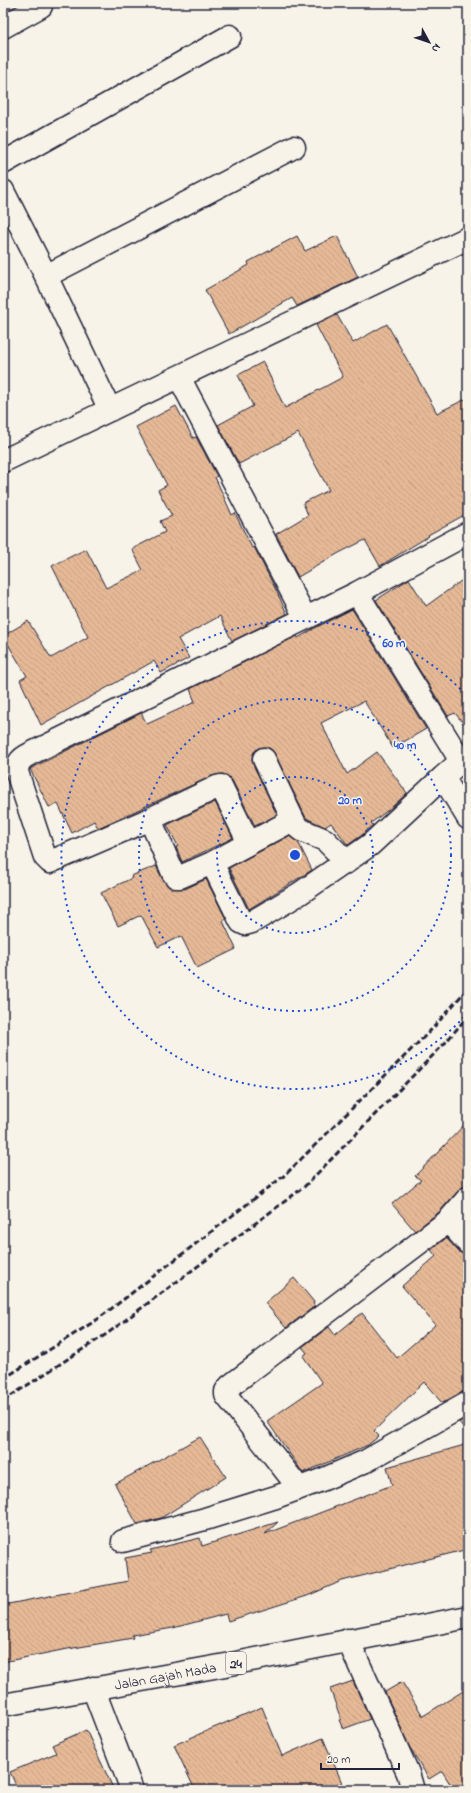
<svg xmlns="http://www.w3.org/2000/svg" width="471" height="1793" font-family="'Indie Flower',sans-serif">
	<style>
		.building { fill: url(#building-back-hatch); stroke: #22223b }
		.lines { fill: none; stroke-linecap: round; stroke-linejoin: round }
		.minor-casing { stroke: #22223b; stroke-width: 25 }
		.highway-casing { stroke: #22223b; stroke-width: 25 }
		.minor { stroke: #f7f3e8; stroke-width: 22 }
		.highway { stroke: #f7f3e8; stroke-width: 22 }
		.rail { stroke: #22223b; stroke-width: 3; stroke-dasharray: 6 3; stroke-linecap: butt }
		.ring { fill: none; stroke: #1d4ed8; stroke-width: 2; stroke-dasharray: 2 4 }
		.labels { text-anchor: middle; stroke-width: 3; stroke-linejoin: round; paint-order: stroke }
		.shield { fill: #f7f3e8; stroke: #62616f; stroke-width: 1 }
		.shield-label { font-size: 13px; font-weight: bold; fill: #22223b }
		.street-label { font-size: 14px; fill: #22223b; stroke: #f7f3e8 }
		.centre { fill: #1d4ed8; stroke: #f7f3e8; stroke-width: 2 }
		.ring-label { font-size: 12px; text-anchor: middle; font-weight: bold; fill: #1d4ed8; stroke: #f7f3e8; stroke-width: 3; stroke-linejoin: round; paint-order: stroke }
	</style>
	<defs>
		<pattern id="building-back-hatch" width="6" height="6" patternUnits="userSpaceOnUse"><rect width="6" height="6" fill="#e6b996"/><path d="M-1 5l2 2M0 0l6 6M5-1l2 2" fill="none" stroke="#c59f82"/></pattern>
	</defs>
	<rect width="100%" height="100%" fill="#f7f3e8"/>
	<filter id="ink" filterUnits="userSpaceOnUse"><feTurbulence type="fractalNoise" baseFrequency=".025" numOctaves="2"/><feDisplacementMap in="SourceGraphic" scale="8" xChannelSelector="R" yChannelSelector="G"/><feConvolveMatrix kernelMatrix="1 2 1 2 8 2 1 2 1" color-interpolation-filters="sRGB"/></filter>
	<g filter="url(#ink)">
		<path class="building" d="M 297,236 L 305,251 L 337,236 L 358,277 L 297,306 L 292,298 L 229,334 L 205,290 L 249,265 L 248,262 Z
			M 337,315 L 353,343 L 387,324 L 437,413 L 468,398 L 468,513 L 428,535 L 429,536 L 380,566 L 365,540 L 339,553 L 298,577 L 276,534 L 308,515 L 303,503 L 329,490 L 298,433 L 239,464 L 218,425 L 253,406 L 238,375 L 263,362 L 285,408 L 343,377 L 316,325 Z
			M 176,406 L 193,438 L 196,437 L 217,476 L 215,477 L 232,515 L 235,513 L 252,548 L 254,547 L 276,590 L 287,614 L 232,641 L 220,616 L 178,639 L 189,658 L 161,673 L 154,661 L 41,725 L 20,680 L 27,676 L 3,636 L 28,621 L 51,658 L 88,637 L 52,566 L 86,549 L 106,588 L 143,570 L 132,549 L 165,532 L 160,521 L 172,516 L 158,490 L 167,485 L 136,427 Z
			M 468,576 L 468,729 L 455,713 L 448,716 L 376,600 L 409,579 L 426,606 Z
			M 352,609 L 426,729 L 393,748 L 364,701 L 321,723 L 347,774 L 377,752 L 407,793 L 392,807 L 371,823 L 373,825 L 362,835 L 348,845 L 331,823 L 325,827 L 306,818 L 275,754 L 271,749 L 265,747 L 258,748 L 254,752 L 252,758 L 253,764 L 277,815 L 255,826 L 232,780 L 228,776 L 223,774 L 212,776 L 98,828 L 94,821 L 72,833 L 58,804 L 49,807 L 30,769 L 141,713 L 147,724 L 195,702 L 190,689 L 297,636 L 298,638 L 315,628 Z
			M 215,802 L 233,838 L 182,862 L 176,847 L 178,846 L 167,825 Z
			M 289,836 L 298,842 L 312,870 L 249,909 L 229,868 Z
			M 156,866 L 163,880 L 171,888 L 185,889 L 206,879 L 226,919 L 223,921 L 236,949 L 197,968 L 181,936 L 158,947 L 141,915 L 118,926 L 101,893 L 132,878 L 131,876 Z
			M 468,1121 L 468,1186 L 459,1190 L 439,1212 L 415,1231 L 392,1204 L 421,1180 L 415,1176 Z
			M 446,1238 L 459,1252 L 468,1255 L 468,1391 L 462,1392 L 442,1403 L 424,1382 L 374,1431 L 379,1436 L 368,1445 L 303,1473 L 267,1421 L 322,1383 L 303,1356 L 307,1353 L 302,1347 L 329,1327 L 335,1335 L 362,1313 L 397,1358 L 435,1325 L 402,1286 L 436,1256 L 431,1250 Z
			M 294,1278 L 314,1302 L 313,1304 L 315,1306 L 286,1328 L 265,1303 Z
			M 468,1417 L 468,1433 L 459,1422 Z
			M 200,1437 L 226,1477 L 161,1518 L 137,1524 L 115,1484 Z
			M 468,1444 L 468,1549 L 342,1581 L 307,1596 L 228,1621 L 226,1614 L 173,1628 L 132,1635 L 133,1638 L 62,1650 L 3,1662 L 3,1605 L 128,1581 L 125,1558 L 152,1553 L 150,1550 L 200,1538 L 202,1546 L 278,1522 L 265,1534 L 392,1485 L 387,1467 Z
			M 353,1681 L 370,1719 L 343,1729 L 339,1720 L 341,1719 L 330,1689 Z
			M 402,1682 L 423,1716 L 468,1688 L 468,1790 L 454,1790 L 442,1771 L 429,1779 L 409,1746 L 385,1692 Z
			M 262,1707 L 282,1756 L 323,1738 L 342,1783 L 326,1790 L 195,1790 L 174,1745 Z
			M 86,1730 L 114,1790 L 18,1790 L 10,1772 L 56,1753 L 52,1745 Z"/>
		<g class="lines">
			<g class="minor-casing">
				<path id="minor" d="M 3,27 L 41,6
					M 3,163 L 230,36
					M 3,191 L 46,276 L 110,410
					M 46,276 L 294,147
					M 179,377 L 305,617
					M 3,461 L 468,238
					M 357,593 L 461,761 L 443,777 L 468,818
					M 264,759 L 296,826 L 301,830 L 325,840 L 347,862
					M 150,819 L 217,787 L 221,786 L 249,843
					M 293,820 L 212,863 L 180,877 L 176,877 L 173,873 L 150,819 L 50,862 L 45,857 L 17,772 C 17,762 22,758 30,754 L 357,593 L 468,533
					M 212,863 L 241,922 L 245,924 L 252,922 L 299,894 L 370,845 L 443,777
					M 448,1221 L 468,1243
					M 299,1488 L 226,1395 L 226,1391 L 230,1386 L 448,1221 L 468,1198
					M 123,1541 L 205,1519 L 276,1497 L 324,1479 L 366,1461 L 468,1403
					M 348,1640 L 408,1773 L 413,1790
					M 93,1688 L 132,1790"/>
			</g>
			<g class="highway-casing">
				<g id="highway">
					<path id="s1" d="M 3,1705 L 231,1664 L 468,1617"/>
				</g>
			</g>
			<use href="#minor" class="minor"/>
			<use href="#highway" class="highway"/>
			<path class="rail" d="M 3,1379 L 98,1319 L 285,1175 L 433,1028 L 468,988
				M 3,1401 L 108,1333 L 304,1187 L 445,1043 L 468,1016"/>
		</g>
	</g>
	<g class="ring">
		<circle cx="295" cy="855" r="78"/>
		<circle cx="295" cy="855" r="156"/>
		<path d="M468 1013A234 234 0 1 1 468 697"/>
	</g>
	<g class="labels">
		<rect class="shield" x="226" y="1652" width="20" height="22" rx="3"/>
		<g class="shield-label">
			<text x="236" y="1668">24</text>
		</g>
		<g class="street-label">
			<text dy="5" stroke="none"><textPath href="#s1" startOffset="165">Jalan Gajah Mada</textPath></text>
		</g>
	</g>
	<circle cx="295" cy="855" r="6" class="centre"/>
	<g class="ring-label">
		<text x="394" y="647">60 m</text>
		<text x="405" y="749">40 m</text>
		<text x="350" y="804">20 m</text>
	</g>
	<rect width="471" height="1793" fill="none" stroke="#f7f3e8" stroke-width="16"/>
	<rect x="8" y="8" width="455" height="1777" fill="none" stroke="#22223b" stroke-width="1.5" filter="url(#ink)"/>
	<g transform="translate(429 42) rotate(130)" stroke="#f7f3e8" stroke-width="3" paint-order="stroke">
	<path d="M0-3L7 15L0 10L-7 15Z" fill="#22223b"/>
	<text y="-6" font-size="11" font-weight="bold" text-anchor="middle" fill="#22223b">N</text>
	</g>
	<path d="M321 1763v6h78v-6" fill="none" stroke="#22223b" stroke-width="2"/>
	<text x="327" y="1763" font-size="12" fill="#22223b" stroke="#f7f3e8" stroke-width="3" paint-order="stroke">20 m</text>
</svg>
